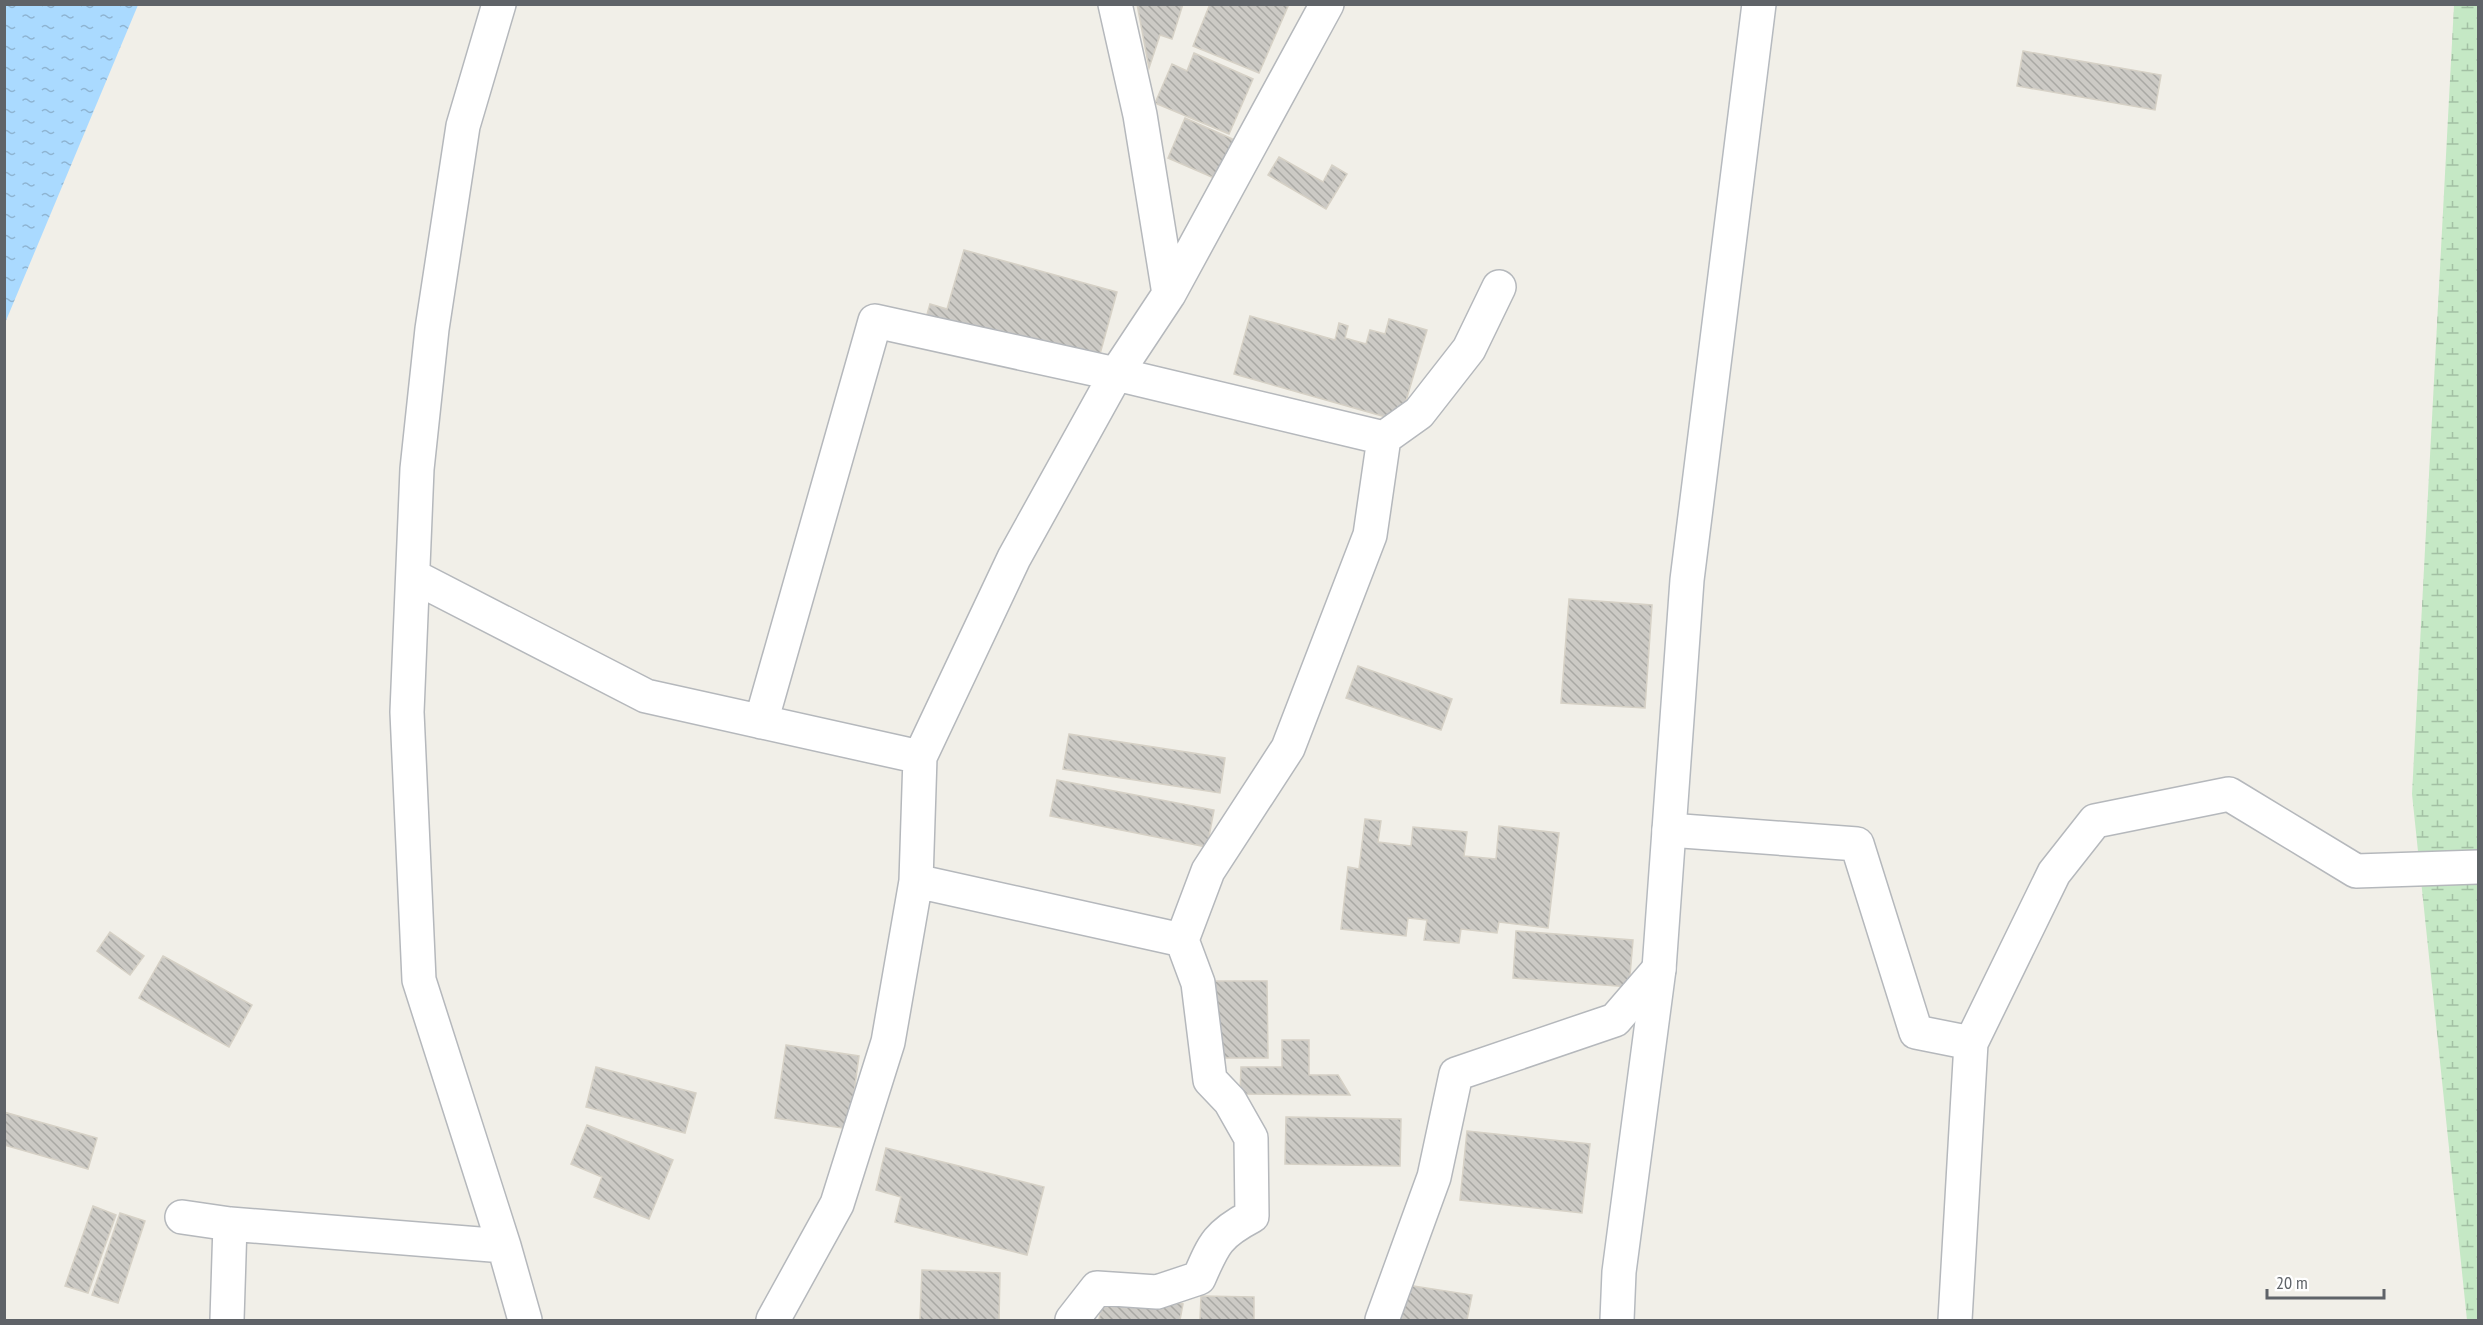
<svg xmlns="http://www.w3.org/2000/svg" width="2483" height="1325" font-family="'PT Sans Narrow',sans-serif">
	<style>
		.wetland { fill: url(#wetland-marsh) }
		.water { fill: url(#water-ripples) }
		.building { fill: url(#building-back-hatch); stroke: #d6d1c6; stroke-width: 1.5 }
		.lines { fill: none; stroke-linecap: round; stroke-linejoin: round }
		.street-casing { stroke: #b5b8bc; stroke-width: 36 }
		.secondary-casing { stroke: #b6babf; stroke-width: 36 }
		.street { stroke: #fff; stroke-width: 33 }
		.secondary { stroke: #fff; stroke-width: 33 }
	</style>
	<defs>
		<pattern id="wetland-marsh" width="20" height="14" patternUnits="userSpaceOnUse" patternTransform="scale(1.5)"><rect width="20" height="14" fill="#c5e8c5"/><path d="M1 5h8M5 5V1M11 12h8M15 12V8" fill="none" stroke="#a3c0a4"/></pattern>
		<pattern id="water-ripples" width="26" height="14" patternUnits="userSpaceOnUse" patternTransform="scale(1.5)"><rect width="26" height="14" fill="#aadaff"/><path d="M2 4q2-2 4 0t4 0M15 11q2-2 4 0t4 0" fill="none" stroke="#8eb4d2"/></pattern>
		<pattern id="building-back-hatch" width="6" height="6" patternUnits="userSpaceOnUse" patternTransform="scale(1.5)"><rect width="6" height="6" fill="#cccac5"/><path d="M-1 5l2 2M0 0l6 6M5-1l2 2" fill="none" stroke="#a9a8a4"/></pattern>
	</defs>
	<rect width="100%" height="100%" fill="#f1efe8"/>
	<path class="wetland" d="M 2454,5 L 2478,5 L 2478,1320 L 2467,1320 L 2412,794 Z"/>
	<path class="water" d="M 5,4 L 138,5 L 5,323 L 4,5 Z"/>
	<path class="building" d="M 1137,4 L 1183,4 L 1172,39 L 1160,35 L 1149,68 Z
		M 1210,4 L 1289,4 L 1259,73 L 1193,46 Z
		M 2023,51 L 2161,75 L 2155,110 L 2017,86 Z
		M 1194,53 L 1253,79 L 1229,134 L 1155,103 L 1172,64 L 1187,71 Z
		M 1185,118 L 1239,142 L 1221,181 L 1168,158 Z
		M 1279,157 L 1323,182 L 1332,165 L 1347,174 L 1326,209 L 1268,175 Z
		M 964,250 L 1117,292 L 1097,365 L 926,318 L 930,304 L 947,309 Z
		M 1250,316 L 1335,340 L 1339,323 L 1348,326 L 1345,338 L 1366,344 L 1370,330 L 1385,334 L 1389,319 L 1427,330 L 1400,421 L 1234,374 Z
		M 1569,599 L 1652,605 L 1645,708 L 1561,703 Z
		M 1358,666 L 1452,699 L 1441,730 L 1346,698 Z
		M 1069,734 L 1225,758 L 1220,793 L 1063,769 Z
		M 1057,780 L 1214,810 L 1207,847 L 1050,816 Z
		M 1365,819 L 1381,821 L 1378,842 L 1411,846 L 1413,827 L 1467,832 L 1464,856 L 1496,859 L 1499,826 L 1559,833 L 1548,928 L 1499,922 L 1497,933 L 1461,929 L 1459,943 L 1424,940 L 1427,920 L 1408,918 L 1406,936 L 1341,929 L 1348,867 L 1359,869 Z
		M 1516,931 L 1633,940 L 1629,987 L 1513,978 Z
		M 110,932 L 144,956 L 130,975 L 97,951 Z
		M 163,956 L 252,1005 L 229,1047 L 139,998 Z
		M 1215,981 L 1267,981 L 1268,1058 L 1216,1058 Z
		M 1282,1040 L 1309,1040 L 1309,1075 L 1338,1075 L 1350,1095 L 1240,1094 L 1241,1067 L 1282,1067 Z
		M 786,1045 L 859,1056 L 849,1129 L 775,1118 Z
		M 596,1067 L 696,1093 L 685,1133 L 586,1107 Z
		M 4,1112 L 97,1138 L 88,1169 L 4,1145 Z
		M 1286,1117 L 1401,1119 L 1400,1166 L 1285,1164 Z
		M 587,1125 L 673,1160 L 649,1219 L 594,1197 L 602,1177 L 571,1164 Z
		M 1467,1131 L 1590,1144 L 1582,1213 L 1460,1200 Z
		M 886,1148 L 1044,1187 L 1027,1255 L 895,1222 L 901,1197 L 876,1190 Z
		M 93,1206 L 116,1215 L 88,1293 L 65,1286 Z
		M 120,1213 L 145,1221 L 118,1303 L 92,1295 Z
		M 922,1270 L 1000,1273 L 999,1320 L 920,1320 Z
		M 1407,1285 L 1472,1295 L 1467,1320 L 1401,1320 Z
		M 1103,1293 L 1183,1304 L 1180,1320 L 1099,1320 Z
		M 1201,1296 L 1254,1297 L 1254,1320 L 1200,1320 Z"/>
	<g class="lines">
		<g class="street-casing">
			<path id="street" d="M 499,4 L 463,126 L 432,329 L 417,469 L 407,712 L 419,980 L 504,1246 L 525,1320
				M 1115,4 L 1140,115 L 1169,294
				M 413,576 L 646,696 L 920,757
				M 761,722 L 875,321 L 1116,374 L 1384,438
				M 1669,830 L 1857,844 L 1916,1032 L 1971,1043 L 2054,873 L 2095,821 L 2229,794 L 2356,871 L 2478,867
				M 916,881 L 1182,940 L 1208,871 L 1288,748 L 1370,535 L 1384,438 L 1419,413 L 1469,349 L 1499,287
				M 182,1217 L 230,1224 L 504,1246
				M 227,1320 L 230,1224
				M 773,1320 L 837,1204 L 888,1042 L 916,881 L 920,757 L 1014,558 L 1116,374 L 1169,294 L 1327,4
				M 1072,1320 L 1097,1288 L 1157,1292 L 1199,1278 C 1214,1243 1218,1234 1252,1216 L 1251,1138 L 1230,1101 L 1210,1080 L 1198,983 L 1182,940
				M 1382,1320 L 1434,1177 L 1456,1074 L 1615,1020 L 1659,969
				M 1955,1320 L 1971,1043"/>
		</g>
		<g class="secondary-casing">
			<path id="secondary" d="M 1617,1320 L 1619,1272 L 1659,969 L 1687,580 L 1759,4"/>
		</g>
		<use href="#street" class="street"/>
		<use href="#secondary" class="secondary"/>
	</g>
	<rect width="2483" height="1325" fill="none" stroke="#5f6368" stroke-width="12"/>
	<path d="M2267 1289v9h117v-9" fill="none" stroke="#5f6368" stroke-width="3"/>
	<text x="2276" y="1289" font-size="18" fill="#5f6368" stroke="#ffffff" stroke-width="4.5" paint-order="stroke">20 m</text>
</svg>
